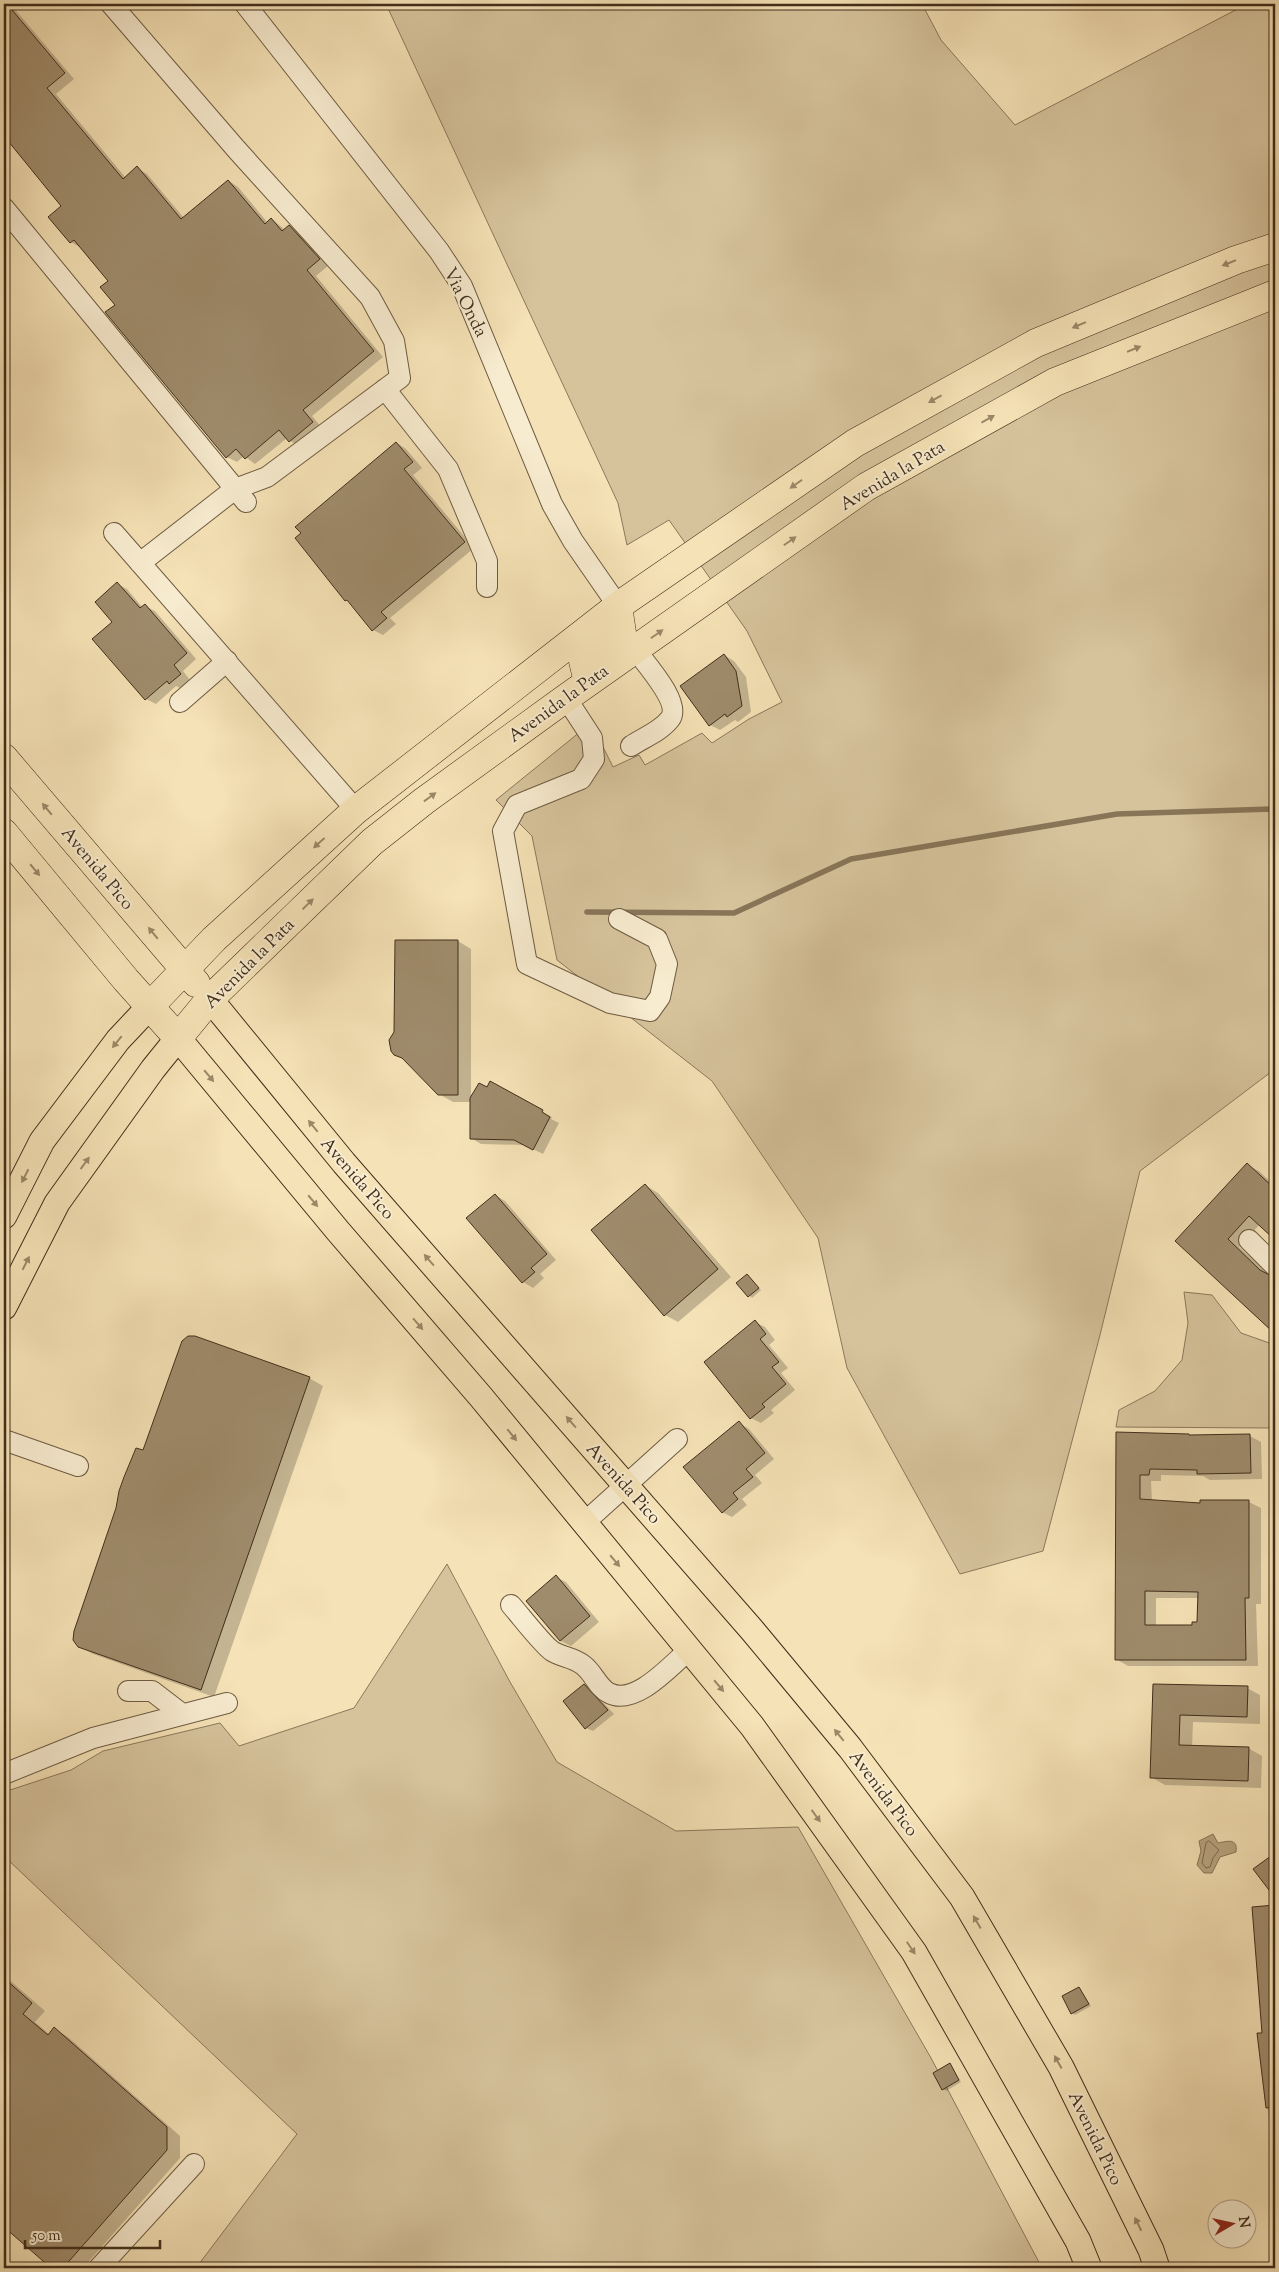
<svg xmlns="http://www.w3.org/2000/svg" width="1279" height="2272" font-family="'Sorts Mill Goudy',serif">
	<style>
		.green { fill: #d6c39c; stroke: #8c785c }
		.water { fill: #b8a581; stroke: #887558 }
		.shadow { fill: #0003; fill-rule: evenodd }
		.lines { fill: none; stroke-linecap: round; stroke-linejoin: round }
		.shore { stroke: #7c6a4e; stroke-width: 1 }
		.stream { stroke: #887558; stroke-width: 5.5 }
		.building { fill: #9f8c6c; stroke: #412e1b; fill-rule: evenodd }
		.minor-casing { stroke: #6e5b42; stroke-width: 22 }
		.major-casing { stroke: #412e1b; stroke-width: 27 }
		.highway-casing { stroke: #412e1b; stroke-width: 29 }
		.minor { stroke: #f8ecd0; stroke-width: 20 }
		.major { stroke: #f5e2b6; stroke-width: 25 }
		.highway { stroke: #f5e2b6; stroke-width: 28 }
		.oneway { fill: #9b8868 }
		.labels { text-anchor: middle; stroke-width: 4; stroke-linejoin: round; paint-order: stroke }
		.street-label { font-size: 18px; fill: #412e1b; stroke: #f8ecd0 }
	</style>
	<rect width="100%" height="100%" fill="#f5e2b6"/>
	<filter id="stains"><feTurbulence type="fractalNoise" baseFrequency=".004" numOctaves="4"/><feColorMatrix values="0 0 0 0 .2 0 0 0 0 .09 0 0 0 0 .02 0 0 0 .5 -.17"/></filter>
	<radialGradient id="worn" r=".72"><stop offset=".6" stop-color="#630" stop-opacity="0"/><stop offset="1" stop-color="#630" stop-opacity=".3"/></radialGradient>
	<path class="green" d="M 386,4 L 922,4 L 941,40 L 1015,125 L 1247,4 L 1275,4 L 1275,1069 L 1140,1171 L 1100,1335 L 1043,1551 L 960,1574 L 847,1368 L 818,1238 L 712,1081 L 557,960 L 532,836 L 496,800 L 591,723 L 613,767 L 639,755 L 645,765 L 702,733 L 712,743 L 749,719 L 782,702 L 747,631 L 669,520 L 627,545 L 618,503 Z
		M 1184,1292 L 1212,1295 L 1241,1333 L 1275,1345 L 1275,1404 L 1269,1428 L 1116,1427 L 1119,1410 L 1155,1391 L 1182,1360 L 1188,1323 Z
		M 447,1564 L 510,1682 L 557,1762 L 676,1831 L 798,1827 L 931,2058 L 1042,2268 L 196,2268 L 297,2134 L 4,1856 L 4,1792 L 71,1770 L 103,1751 L 220,1723 L 239,1746 L 354,1708 Z"/>
	<path class="water" d="M 1213,1834 L 1218,1843 C 1228,1841 1238,1838 1236,1852 L 1220,1857 L 1212,1873 L 1204,1873 L 1197,1865 L 1201,1851 L 1199,1841 Z"/>
	<path class="shadow" d="M 4,4 L 13,7 L 74,79 L 56,94 L 126,178 L 137,168 L 147,174 L 184,218 L 229,181 L 238,187 L 268,223 L 272,219 L 285,230 L 289,227 L 299,232 L 329,265 L 316,276 L 383,357 L 312,416 L 322,428 L 299,447 L 287,438 L 255,464 L 244,456 L 237,462 L 227,457 L 116,305 L 110,281 L 81,248 L 71,242 L 63,206 L 4,135 Z
		M 397,443 L 406,449 L 422,468 L 413,475 L 474,548 L 390,618 L 396,624 L 383,635 L 373,630 L 351,603 L 346,600 Z
		M 117,584 L 127,589 L 143,608 L 145,606 L 155,611 L 196,659 L 183,671 L 190,680 L 180,688 L 176,686 L 156,704 L 146,699 L 114,622 Z
		M 724,655 L 734,661 L 746,677 L 751,712 L 738,722 L 735,720 L 720,730 L 710,725 Z
		M 396,941 L 458,941 L 471,949 L 471,1100 L 487,1089 L 490,1083 L 552,1117 L 551,1119 L 559,1123 L 543,1154 L 525,1145 L 481,1144 L 471,1138 L 472,1102 L 453,1102 L 439,1094 L 407,1061 L 395,1054 Z
		M 1275,1138 L 1275,1152 L 1268,1144 Z
		M 1247,1165 L 1259,1171 L 1275,1186 L 1275,1239 L 1260,1224 L 1239,1247 L 1275,1279 L 1275,1332 L 1177,1241 Z
		M 645,1185 L 658,1193 L 731,1277 L 678,1322 L 665,1315 Z
		M 495,1195 L 505,1201 L 556,1260 L 540,1274 L 544,1278 L 533,1288 L 523,1282 Z
		M 747,1275 L 761,1290 L 752,1298 L 738,1283 Z
		M 755,1322 L 765,1327 L 775,1340 L 769,1345 L 788,1368 L 781,1373 L 795,1390 L 771,1410 L 774,1413 L 761,1423 L 751,1418 Z
		M 309,1378 L 323,1386 L 214,1697 L 93,1654 L 79,1646 L 144,1452 Z
		M 739,1423 L 749,1429 L 774,1459 L 755,1475 L 762,1483 L 742,1499 L 747,1505 L 732,1517 L 722,1512 Z
		M 1117,1434 L 1192,1436 L 1250,1436 L 1261,1442 L 1262,1479 L 1210,1480 L 1203,1476 L 1161,1475 L 1161,1481 L 1151,1481 L 1152,1501 L 1201,1504 L 1249,1502 L 1261,1508 L 1261,1604 L 1256,1604 L 1258,1666 L 1128,1666 L 1116,1659 ZM 1156,1598 L 1199,1598 L 1199,1623 L 1194,1626 L 1156,1626 Z
		M 556,1577 L 566,1582 L 599,1622 L 571,1646 L 561,1641 L 528,1601 Z
		M 1154,1685 L 1247,1688 L 1260,1695 L 1260,1724 L 1193,1722 L 1192,1747 L 1248,1748 L 1262,1756 L 1261,1788 L 1165,1785 L 1151,1777 Z
		M 584,1686 L 591,1690 L 614,1714 L 593,1731 L 586,1728 Z
		M 1275,1906 L 1275,2139 L 1271,2136 L 1258,2035 L 1264,2034 L 1254,1908 Z
		M 4,1975 L 45,2011 L 35,2022 L 50,2035 L 55,2029 L 68,2037 L 180,2136 L 180,2158 L 83,2268 L 53,2268 L 4,2225 Z
		M 1079,1988 L 1091,2006 L 1075,2015 L 1072,2013 Z
		M 950,2065 L 961,2082 L 946,2091 L 943,2089 Z"/>
	<g class="lines">
		<path class="shore" d="M 1209,1841 L 1219,1850 L 1213,1858 L 1210,1867 L 1206,1868 L 1202,1863 L 1206,1843 Z"/>
		<path class="stream" d="M 587,912 L 734,913 L 851,859 L 1117,814 L 1275,809"/>
	</g>
	<path class="building" d="M 4,4 L 7,4 L 65,73 L 47,88 L 123,179 L 137,166 L 181,219 L 228,180 L 265,224 L 271,218 L 282,231 L 289,225 L 320,259 L 307,270 L 374,351 L 303,410 L 313,422 L 289,442 L 279,430 L 245,459 L 236,449 L 226,458 L 105,312 L 115,305 L 100,287 L 108,281 L 74,240 L 70,243 L 48,217 L 61,206 L 4,136 Z
		M 396,442 L 413,462 L 404,469 L 465,542 L 381,612 L 387,618 L 372,631 L 347,600 L 345,601 L 295,538 L 301,533 L 295,527 Z
		M 117,582 L 140,608 L 145,604 L 187,653 L 174,665 L 181,674 L 169,684 L 167,681 L 145,700 L 92,639 L 112,622 L 95,602 Z
		M 724,654 L 736,671 L 742,706 L 727,717 L 725,714 L 709,726 L 680,686 Z
		M 395,940 L 458,940 L 458,1095 L 438,1095 L 402,1058 L 394,1055 L 391,1051 L 389,1040 L 394,1032 Z
		M 490,1081 L 543,1110 L 542,1112 L 550,1117 L 533,1150 L 514,1140 L 470,1139 L 470,1098 L 479,1083 L 487,1087 Z
		M 1247,1163 L 1275,1189 L 1275,1240 L 1249,1216 L 1228,1239 L 1260,1270 L 1275,1278 L 1275,1334 L 1175,1241 Z
		M 645,1184 L 718,1269 L 664,1316 L 591,1230 Z
		M 495,1194 L 547,1254 L 531,1268 L 535,1272 L 522,1283 L 466,1218 Z
		M 747,1274 L 759,1288 L 748,1297 L 736,1283 Z
		M 755,1320 L 766,1334 L 760,1339 L 779,1362 L 772,1367 L 786,1384 L 762,1404 L 765,1407 L 750,1419 L 704,1362 Z
		M 188,1336 L 195,1336 L 310,1377 L 201,1690 L 78,1647 L 73,1640 L 74,1631 L 116,1508 L 119,1491 L 124,1477 L 136,1448 L 143,1450 L 182,1341 Z
		M 739,1421 L 765,1453 L 746,1469 L 753,1477 L 733,1493 L 738,1499 L 722,1513 L 683,1467 Z
		M 1116,1432 L 1189,1434 L 1189,1435 L 1250,1434 L 1251,1473 L 1197,1474 L 1197,1470 L 1150,1469 L 1149,1475 L 1140,1475 L 1140,1499 L 1200,1503 L 1200,1500 L 1249,1500 L 1249,1598 L 1245,1598 L 1246,1660 L 1115,1660 ZM 1145,1591 L 1198,1592 L 1197,1622 L 1192,1622 L 1192,1625 L 1145,1625 Z
		M 556,1575 L 590,1616 L 560,1641 L 526,1601 Z
		M 584,1684 L 608,1710 L 585,1729 L 563,1701 Z
		M 1153,1684 L 1248,1686 L 1247,1717 L 1180,1715 L 1179,1745 L 1249,1747 L 1248,1781 L 1150,1778 Z
		M 1275,1853 L 1275,1898 L 1253,1869 Z
		M 1275,1905 L 1275,2107 L 1266,2108 L 1257,2033 L 1262,2033 L 1252,1907 Z
		M 4,1978 L 32,2003 L 23,2014 L 48,2035 L 54,2027 L 167,2127 L 167,2150 L 63,2268 L 51,2268 L 4,2227 Z
		M 1079,1987 L 1089,2004 L 1071,2014 L 1062,1996 Z
		M 950,2063 L 959,2080 L 942,2090 L 933,2073 Z"/>
	<g class="lines">
		<g class="minor-casing">
			<path id="minor" d="M 111,4 L 237,150 L 370,297 L 394,341 L 400,378 L 267,477 L 235,489 L 140,563
				M 245,4 L 439,251 L 462,286 L 552,504 L 573,541 L 618,606
				M 4,208 L 246,502
				M 385,389 L 448,469 L 487,561 L 487,587
				M 114,533 L 356,810
				M 566,698 L 592,738 L 594,759 L 581,779 L 517,805 L 503,831 L 527,964 L 610,1003 L 650,1011 L 660,997 L 667,964 L 657,939 L 619,919
				M 180,702 L 227,661
				M 631,746 C 643,738 661,731 670,719 C 682,703 645,663 635,649
				M 1249,1240 L 1275,1266
				M 4,1440 L 78,1466
				M 584,1523 L 677,1439
				M 511,1605 C 520,1615 542,1644 552,1651 C 561,1657 573,1657 583,1665 C 593,1672 598,1688 609,1693 C 635,1707 671,1665 689,1650
				M 128,1691 L 152,1691 L 182,1714
				M 4,1774 L 93,1738 L 227,1703
				M 99,2268 L 194,2164"/>
		</g>
		<g class="major-casing">
			<path id="major" d="M 210,999 L 344,1163 L 752,1630 L 850,1748 L 962,1897 L 1061,2067 L 1151,2250 L 1157,2268
				M 4,1216 L 42,1141 L 118,1040 L 150,1006
				M 4,1307 L 57,1203 L 153,1069 L 178,1038 L 338,1231 L 481,1397 L 752,1726 L 914,1952 L 1078,2241 L 1089,2268"/>
		</g>
		<g class="highway-casing">
			<path id="highway" d="M 588,682 L 583,661 L 622,633 L 618,606
				M 4,758 L 196,983
				M 4,833 L 126,980 L 178,1038 L 210,999 L 372,842 L 424,801 L 566,698 L 866,487 L 1055,382 L 1275,294
				M 150,1006 L 214,939 L 356,810 L 618,606 L 855,443 L 1036,343 L 1236,260 L 1275,247"/>
		</g>
		<use href="#minor" class="minor"/>
		<use href="#major" class="major"/>
		<use href="#highway" class="highway"/>
	</g>
	<defs><path id="oneway-solid" d="M-6-.8H1V-3.2L6.5 0L1 3.2V.8H-6Z" transform="scale(1.25)"/></defs>
	<g class="oneway">
		<use href="#oneway-solid" transform="translate(1229 263) rotate(158)"/>
		<use href="#oneway-solid" transform="translate(1079 325) rotate(157)"/>
		<use href="#oneway-solid" transform="translate(1134 349) rotate(-22)"/>
		<use href="#oneway-solid" transform="translate(935 399) rotate(151)"/>
		<use href="#oneway-solid" transform="translate(988 419) rotate(-29)"/>
		<use href="#oneway-solid" transform="translate(796 484) rotate(145)"/>
		<use href="#oneway-solid" transform="translate(790 541) rotate(-35)"/>
		<use href="#oneway-solid" transform="translate(657 634) rotate(-35)"/>
		<use href="#oneway-solid" transform="translate(430 797) rotate(-36)"/>
		<use href="#oneway-solid" transform="translate(47 809) rotate(-130)"/>
		<use href="#oneway-solid" transform="translate(319 843) rotate(138)"/>
		<use href="#oneway-solid" transform="translate(35 870) rotate(50)"/>
		<use href="#oneway-solid" transform="translate(308 904) rotate(-44)"/>
		<use href="#oneway-solid" transform="translate(153 933) rotate(-130)"/>
		<use href="#oneway-solid" transform="translate(117 1042) rotate(129)"/>
		<use href="#oneway-solid" transform="translate(209 1076) rotate(50)"/>
		<use href="#oneway-solid" transform="translate(313 1126) rotate(-129)"/>
		<use href="#oneway-solid" transform="translate(85 1163) rotate(-54)"/>
		<use href="#oneway-solid" transform="translate(25 1176) rotate(117)"/>
		<use href="#oneway-solid" transform="translate(313 1201) rotate(50)"/>
		<use href="#oneway-solid" transform="translate(429 1260) rotate(-131)"/>
		<use href="#oneway-solid" transform="translate(26 1263) rotate(-63)"/>
		<use href="#oneway-solid" transform="translate(418 1324) rotate(49)"/>
		<use href="#oneway-solid" transform="translate(571 1422) rotate(-131)"/>
		<use href="#oneway-solid" transform="translate(512 1435) rotate(51)"/>
		<use href="#oneway-solid" transform="translate(615 1561) rotate(50)"/>
		<use href="#oneway-solid" transform="translate(719 1686) rotate(50)"/>
		<use href="#oneway-solid" transform="translate(839 1735) rotate(-129)"/>
		<use href="#oneway-solid" transform="translate(816 1816) rotate(54)"/>
		<use href="#oneway-solid" transform="translate(977 1922) rotate(-120)"/>
		<use href="#oneway-solid" transform="translate(911 1948) rotate(56)"/>
		<use href="#oneway-solid" transform="translate(1058 2062) rotate(-119)"/>
		<use href="#oneway-solid" transform="translate(1138 2224) rotate(-116)"/>
	</g>
	<g class="labels">
		<g class="street-label">
			<text transform="translate(466 302) rotate(63)" y="6">Via Onda</text>
			<text transform="translate(892 475) rotate(-31)" y="6">Avenida la Pata</text>
			<text transform="translate(558 703) rotate(-36)" y="6">Avenida la Pata</text>
			<text transform="translate(98 868) rotate(50)" y="6">Avenida Pico</text>
			<text transform="translate(249 963) rotate(-45)" y="6">Avenida la Pata</text>
			<text transform="translate(358 1178) rotate(49)" y="6">Avenida Pico</text>
			<text transform="translate(624 1483) rotate(48)" y="6">Avenida Pico</text>
			<text transform="translate(884 1793) rotate(53)" y="6">Avenida Pico</text>
			<text transform="translate(1096 2138) rotate(64)" y="6">Avenida Pico</text>
		</g>
	</g>
	<rect width="1279" height="2272" fill="none" stroke="#f5e2b6" stroke-width="20"/>
	<rect x="5" y="5" width="1269" height="2262" fill="none" stroke="#412e1b" stroke-width="2.5"/>
	<rect x="10" y="10" width="1259" height="2252" fill="none" stroke="#412e1b"/>
	<g transform="translate(1232 2224) rotate(81)"><circle r="24" fill="#f8ecd0" stroke="#afa088"/>
	<path d="M0-4L9 19L0 12L-9 19Z" fill="#8f2418"/>
	<text y="-8" font-size="14" font-weight="bold" text-anchor="middle" fill="#412e1b">N</text>
	</g>
	<path d="M25 2240v8h135v-8" fill="none" stroke="#412e1b" stroke-width="2.5"/>
	<text x="32" y="2240" font-size="15" fill="#412e1b" stroke="#f8ecd0" stroke-width="4" paint-order="stroke">50 m</text>
	<rect width="100%" height="100%" filter="url(#stains)"/>
	<rect width="100%" height="100%" fill="url(#worn)"/>
</svg>
